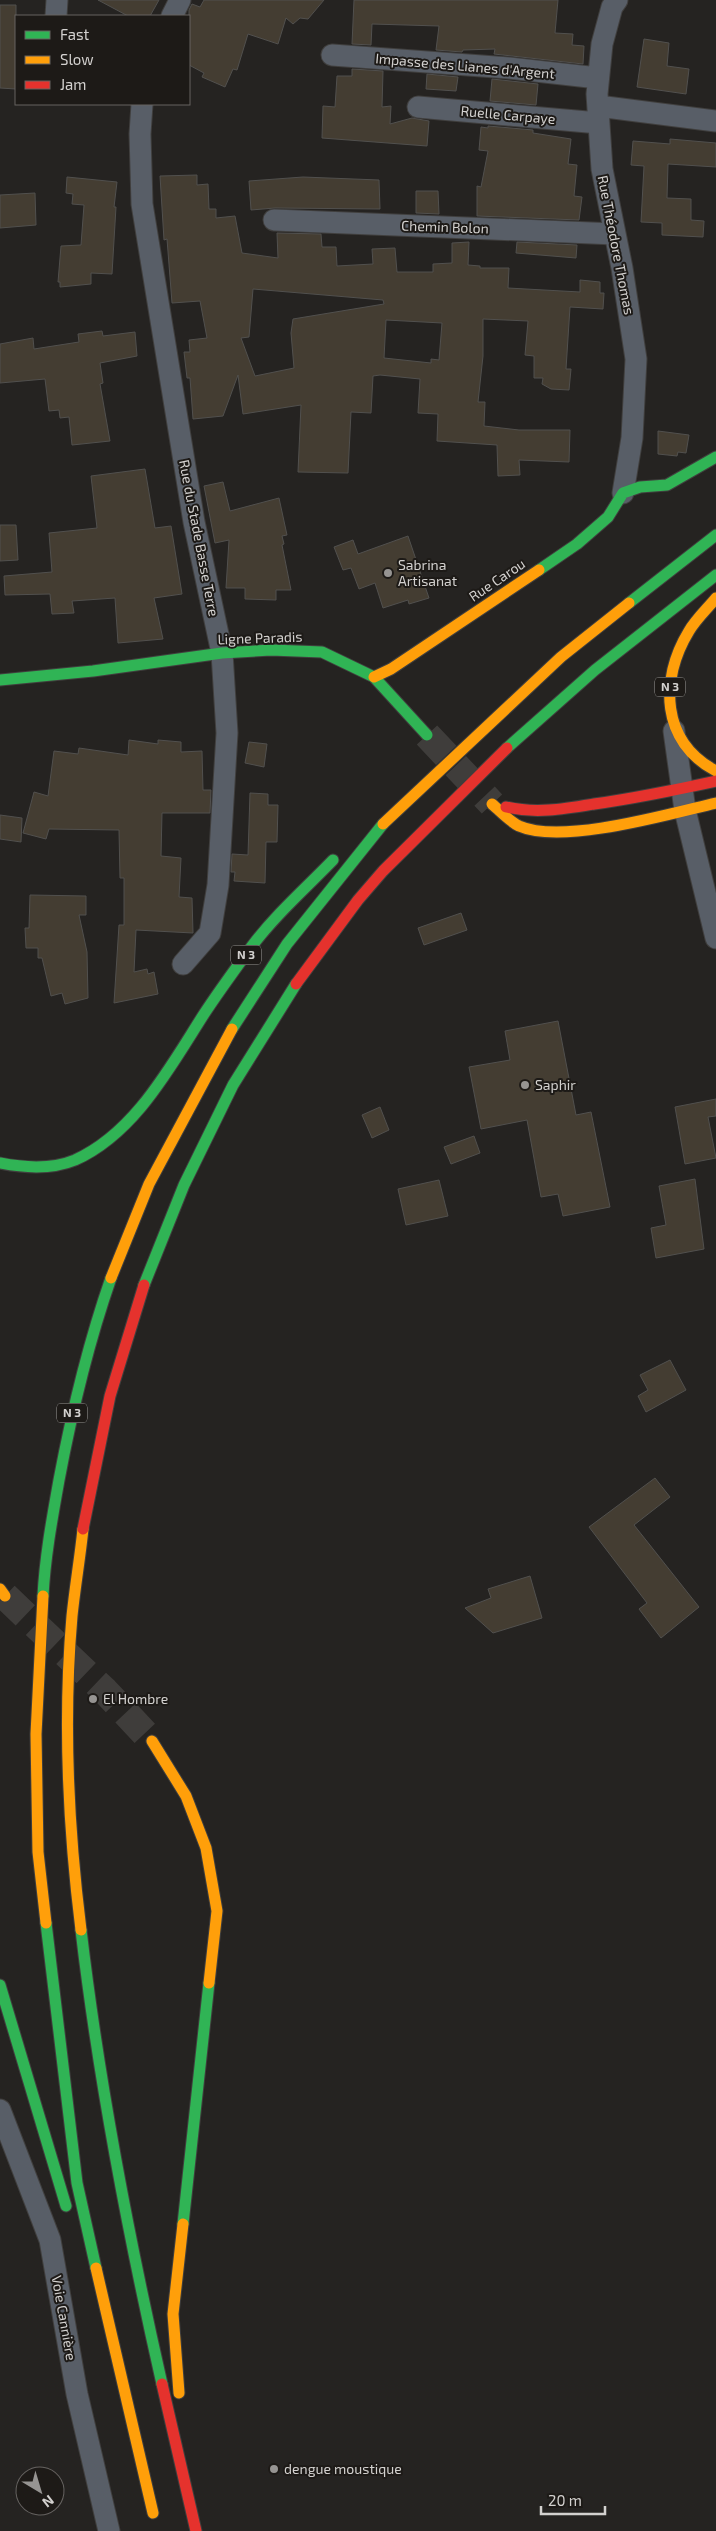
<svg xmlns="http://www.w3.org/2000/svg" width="716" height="2531" font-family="'Exo 2',sans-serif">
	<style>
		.building { fill: #443d32; stroke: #51504e; fill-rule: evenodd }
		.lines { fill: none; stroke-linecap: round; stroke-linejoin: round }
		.secondary-tunnel { stroke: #3f3d3b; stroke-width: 28; stroke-dasharray: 28 14; stroke-linecap: butt }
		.highway-tunnel { stroke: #3f3d3b; stroke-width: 28; stroke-dasharray: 28 14; stroke-linecap: butt }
		.street-casing { stroke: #403f3e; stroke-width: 23 }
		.fast-casing { stroke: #403f3e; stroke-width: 13 }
		.slow-casing { stroke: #403f3e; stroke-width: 13 }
		.jam-casing { stroke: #403f3e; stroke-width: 13 }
		.street { stroke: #585e67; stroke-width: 21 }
		.fast { stroke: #30b455; stroke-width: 11 }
		.slow { stroke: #ff9f0a; stroke-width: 11 }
		.jam { stroke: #e5322d; stroke-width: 11 }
		.poi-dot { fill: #969492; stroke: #1d1a17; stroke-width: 2 }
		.labels { text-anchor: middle; stroke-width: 4; stroke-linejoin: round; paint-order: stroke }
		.shield { fill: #1d1a17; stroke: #9c9a98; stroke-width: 1 }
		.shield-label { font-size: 12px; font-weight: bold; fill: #d3d1cf }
		.street-label { font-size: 14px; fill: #d3d1cf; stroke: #1d1a17 }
		.poi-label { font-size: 14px; fill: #d3d1cf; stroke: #1d1a17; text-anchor: start }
	</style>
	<rect width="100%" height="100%" fill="#252321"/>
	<path class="building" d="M 98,0 L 159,0 L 150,16 L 128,16 Z
		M 204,0 L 324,0 L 308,19 L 300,18 L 293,24 L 286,18 L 278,44 L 248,34 L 237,70 L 233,69 L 225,87 L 202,77 L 204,73 L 189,65 L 189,10 L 192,4 L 200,7 Z
		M 354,0 L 558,0 L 555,33 L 573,34 L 572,45 L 584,46 L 583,64 L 494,54 L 495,49 L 463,50 L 462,52 L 436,50 L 439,26 L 372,24 L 371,45 L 352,44 Z
		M 0,5 L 16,5 L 16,89 L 0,88 Z
		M 644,39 L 669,43 L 667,66 L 689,69 L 686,94 L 637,87 Z
		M 352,69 L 383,71 L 382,107 L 391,106 L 390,124 L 412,118 L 429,121 L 427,146 L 322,138 L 323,106 L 335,107 L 337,76 L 352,76 Z
		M 427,74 L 458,77 L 456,91 L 426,89 Z
		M 492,79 L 538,84 L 536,105 L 490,101 Z
		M 488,126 L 533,130 L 533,133 L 571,139 L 568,164 L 577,165 L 574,196 L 582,197 L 579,220 L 477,216 L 477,186 L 481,187 L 488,151 L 479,150 L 481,127 L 488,128 Z
		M 670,139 L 716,143 L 716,167 L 668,164 L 667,198 L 691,199 L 691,220 L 704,221 L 703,237 L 662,235 L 662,223 L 641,222 L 644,166 L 631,165 L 633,141 L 670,144 Z
		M 197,175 L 197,185 L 208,184 L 209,209 L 216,209 L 216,218 L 235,216 L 242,253 L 278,258 L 277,233 L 321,234 L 322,247 L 336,247 L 337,266 L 373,264 L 372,249 L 395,248 L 397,272 L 433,272 L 433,264 L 452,263 L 452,243 L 469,242 L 468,265 L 480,266 L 480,268 L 509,268 L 508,288 L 580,292 L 580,280 L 600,282 L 600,293 L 604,293 L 603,309 L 570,307 L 566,369 L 571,369 L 569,390 L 551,389 L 542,384 L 543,378 L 534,378 L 534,356 L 525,355 L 528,321 L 483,319 L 483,356 L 478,402 L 485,402 L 484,426 L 519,430 L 570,430 L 569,462 L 519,460 L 520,475 L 498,476 L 497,445 L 437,441 L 438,414 L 418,413 L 420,379 L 380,375 L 373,376 L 371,413 L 351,412 L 348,473 L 298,472 L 301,405 L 243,414 L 238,375 L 223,416 L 193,419 L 190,378 L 187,378 L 184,352 L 190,352 L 189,340 L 207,338 L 200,301 L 172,303 L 167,239 L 164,240 L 160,176 ZM 253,289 L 383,300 L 384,304 L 293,319 L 291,333 L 294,368 L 255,376 L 241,338 L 249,337 ZM 386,320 L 442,323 L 439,360 L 431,359 L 431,363 L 384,358 Z
		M 67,177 L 117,182 L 114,207 L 116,207 L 112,274 L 91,273 L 91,284 L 60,287 L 60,282 L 58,282 L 61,246 L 81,245 L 84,205 L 72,204 L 73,194 L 66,193 Z
		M 303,177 L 379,180 L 380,209 L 275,208 L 251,210 L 249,181 Z
		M 416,191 L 438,191 L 439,214 L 416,213 Z
		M 35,193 L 36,225 L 0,228 L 0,195 Z
		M 517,242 L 577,245 L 576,258 L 516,253 Z
		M 102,331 L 103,336 L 135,332 L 137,356 L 100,363 L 103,383 L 100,384 L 110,441 L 72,445 L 69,417 L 60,418 L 59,410 L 49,411 L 45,379 L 0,383 L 0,344 L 33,338 L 34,349 L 79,342 L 78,334 Z
		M 658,431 L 689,435 L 686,453 L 678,452 L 677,456 L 658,454 Z
		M 145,469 L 155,528 L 171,526 L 182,594 L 154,598 L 163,639 L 118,643 L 115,598 L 72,601 L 74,613 L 52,614 L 50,594 L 5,595 L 4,576 L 52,572 L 49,533 L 97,528 L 91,476 Z
		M 223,482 L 230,511 L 279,498 L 287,535 L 282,536 L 284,544 L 282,545 L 291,590 L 276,590 L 276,600 L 245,599 L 245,588 L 226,588 L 229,540 L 215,543 L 204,486 Z
		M 0,525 L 16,525 L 18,560 L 0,561 Z
		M 408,536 L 429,598 L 409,604 L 408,600 L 383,608 L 375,583 L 359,589 L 351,568 L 343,570 L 334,547 L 353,540 L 358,554 Z
		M 129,740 L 158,744 L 158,740 L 181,742 L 181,752 L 202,751 L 203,790 L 211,790 L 210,813 L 162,813 L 161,856 L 181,858 L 179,897 L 192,898 L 193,933 L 136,930 L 134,972 L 147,969 L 148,974 L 154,972 L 158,994 L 114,1003 L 119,925 L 124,925 L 124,878 L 120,878 L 119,830 L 49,829 L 46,839 L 23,833 L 34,792 L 48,796 L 54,751 L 78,754 L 79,748 L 128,755 Z
		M 249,742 L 267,744 L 264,767 L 245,763 Z
		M 250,793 L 268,794 L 268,805 L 278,805 L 277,842 L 266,842 L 265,883 L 234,881 L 235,872 L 231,872 L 232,854 L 248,855 Z
		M 0,815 L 22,818 L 21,842 L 0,839 Z
		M 30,895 L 86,896 L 86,915 L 79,915 L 87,952 L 88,998 L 65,1004 L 62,993 L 51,996 L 42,958 L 38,958 L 38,948 L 26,948 L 25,928 L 29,928 Z
		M 461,913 L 467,930 L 424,945 L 418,928 Z
		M 558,1021 L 576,1115 L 591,1112 L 610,1207 L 563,1216 L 558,1194 L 541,1197 L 527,1120 L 481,1129 L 469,1067 L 510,1060 L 505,1031 Z
		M 716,1099 L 716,1116 L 708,1117 L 716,1158 L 685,1164 L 675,1107 Z
		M 380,1107 L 389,1130 L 372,1138 L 362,1115 Z
		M 474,1136 L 480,1153 L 451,1164 L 444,1147 Z
		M 695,1179 L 704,1249 L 656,1258 L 651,1228 L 666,1225 L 659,1186 Z
		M 439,1180 L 448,1216 L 406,1225 L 398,1189 Z
		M 670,1360 L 686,1390 L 646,1412 L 638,1396 L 648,1390 L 640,1375 Z
		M 655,1478 L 670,1497 L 634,1525 L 699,1607 L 661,1638 L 639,1609 L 647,1603 L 589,1527 Z
		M 530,1576 L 542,1618 L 493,1633 L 465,1608 L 491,1598 L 488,1589 Z"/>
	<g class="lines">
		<path class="secondary-tunnel" d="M 427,735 L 492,804"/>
		<path class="highway-tunnel" d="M 5,1596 L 105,1691 L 152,1741"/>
		<g class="street-casing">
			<path id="street" d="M 617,0 L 612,7 L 602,44 L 597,94 L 602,169 L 622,268 L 636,359 L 632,438 L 623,493
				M 56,16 L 57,0
				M 172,16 L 180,0
				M 332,55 L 509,68 L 598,78
				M 142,104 L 140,134 L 142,204 L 194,522 L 222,653 L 227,733 L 218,885 L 210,933 L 183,964
				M 598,106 L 716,121
				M 418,107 L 599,123
				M 274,220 L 615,234
				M 674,731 L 685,810 L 716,938
				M 0,2110 L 50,2240 L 77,2394 L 109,2531"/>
		</g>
		<g class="fast-casing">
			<path id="fast" d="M 539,570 L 577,544 L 608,517 L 623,493 L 640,487 L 667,485 L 716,457
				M 629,603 L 716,535
				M 0,680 L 93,671 L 222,653 L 271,650 L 322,652 L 374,677 L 427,735
				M 507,748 L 595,670 L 716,575
				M 232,1029 L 287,944 L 383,824
				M 0,1163 C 25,1168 51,1170 75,1160 C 135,1133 170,1067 204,1014 C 219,991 236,968 252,946 C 276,914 306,888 333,860
				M 144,1285 L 184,1185 L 233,1085 L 296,984
				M 43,1596 C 45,1557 52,1519 59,1480 C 72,1411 88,1344 111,1278
				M 46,1923 L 77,2183 L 96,2268
				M 81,1930 C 99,2083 128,2234 162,2384
				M 0,1985 L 66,2206
				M 183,2224 L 209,1983"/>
		</g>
		<g class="slow-casing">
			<path id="slow" d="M 716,598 C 707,609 696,619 689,631 C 659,680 661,742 716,771
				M 374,677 L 391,669 L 539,570
				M 492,804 C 500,811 509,821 519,826 C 562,845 669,814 716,803
				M 383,824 L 561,657 L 629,603
				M 111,1278 L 149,1184 L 232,1029
				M 0,1589 L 5,1596
				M 43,1596 L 36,1734 L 38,1852 L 46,1923
				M 152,1741 L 186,1796 L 206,1848 L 217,1911 L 209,1983
				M 81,1930 C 68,1826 63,1720 72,1616 C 75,1587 80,1558 83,1529
				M 96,2268 L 153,2513
				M 179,2393 L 173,2314 L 183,2224"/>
		</g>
		<g class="jam-casing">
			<path id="jam" d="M 506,807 C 536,814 564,809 594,804 C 635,798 675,790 716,781
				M 296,984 L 358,900 L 383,871 L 507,748
				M 83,1529 L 110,1396 L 144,1285
				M 162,2384 L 196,2531"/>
		</g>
		<use href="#street" class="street"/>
		<use href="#fast" class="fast"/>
		<use href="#slow" class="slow"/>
		<use href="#jam" class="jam"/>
	</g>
	<g class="poi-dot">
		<circle cx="388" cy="573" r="5"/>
		<circle cx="525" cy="1085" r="5"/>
		<circle cx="93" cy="1699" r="5"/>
		<circle cx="274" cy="2469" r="5"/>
	</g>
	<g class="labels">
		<g class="shield">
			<rect x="655" y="677.5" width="30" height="19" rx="4"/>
			<rect x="231" y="945.5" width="30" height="19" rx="4"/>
			<rect x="57" y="1403.5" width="30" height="19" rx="4"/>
		</g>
		<g class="shield-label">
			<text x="670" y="691">N 3</text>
			<text x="246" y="959">N 3</text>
			<text x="72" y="1417">N 3</text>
		</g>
		<g class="street-label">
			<text transform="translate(465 66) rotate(5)" y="5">Impasse des Lianes d'Argent</text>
			<text transform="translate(508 115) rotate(5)" y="5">Ruelle Carpaye</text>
			<text transform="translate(445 227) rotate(2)" y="5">Chemin Bolon</text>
			<text transform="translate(616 245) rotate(79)" y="5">Rue Théodore Thomas</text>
			<text transform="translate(199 538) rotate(79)" y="5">Rue du Stade Basse Terre</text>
			<text transform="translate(497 580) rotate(-34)" y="5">Rue Carou</text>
			<text transform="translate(260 638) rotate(-2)" y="5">Ligne Paradis</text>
			<text transform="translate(64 2318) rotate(80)" y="5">Voie Cannière</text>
		</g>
		<g class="poi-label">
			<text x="398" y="570">Sabrina<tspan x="398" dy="16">Artisanat</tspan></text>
			<text x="535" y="1090">Saphir</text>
			<text x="103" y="1704">El Hombre</text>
			<text x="284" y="2474">dengue moustique</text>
		</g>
	</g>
	<rect x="15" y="15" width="175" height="90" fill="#1d1a17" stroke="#666361"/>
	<rect x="25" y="31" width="25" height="8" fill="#30b455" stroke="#666361"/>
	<text x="60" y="40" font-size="15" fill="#d3d1cf">Fast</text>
	<rect x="25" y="56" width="25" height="8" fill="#ff9f0a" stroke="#666361"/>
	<text x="60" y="65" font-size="15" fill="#d3d1cf">Slow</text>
	<rect x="25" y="81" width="25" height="8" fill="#e5322d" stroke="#666361"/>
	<text x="60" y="90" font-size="15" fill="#d3d1cf">Jam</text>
	<g transform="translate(40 2491) rotate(142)"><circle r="24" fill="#1d1a17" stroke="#666361"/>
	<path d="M0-4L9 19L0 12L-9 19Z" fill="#969492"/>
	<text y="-8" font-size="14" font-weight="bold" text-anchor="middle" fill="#d3d1cf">N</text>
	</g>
	<path d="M541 2506v8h64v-8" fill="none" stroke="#d3d1cf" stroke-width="2.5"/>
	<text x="548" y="2506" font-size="15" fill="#d3d1cf" stroke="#1d1a17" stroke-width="4" paint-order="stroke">20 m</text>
</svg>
